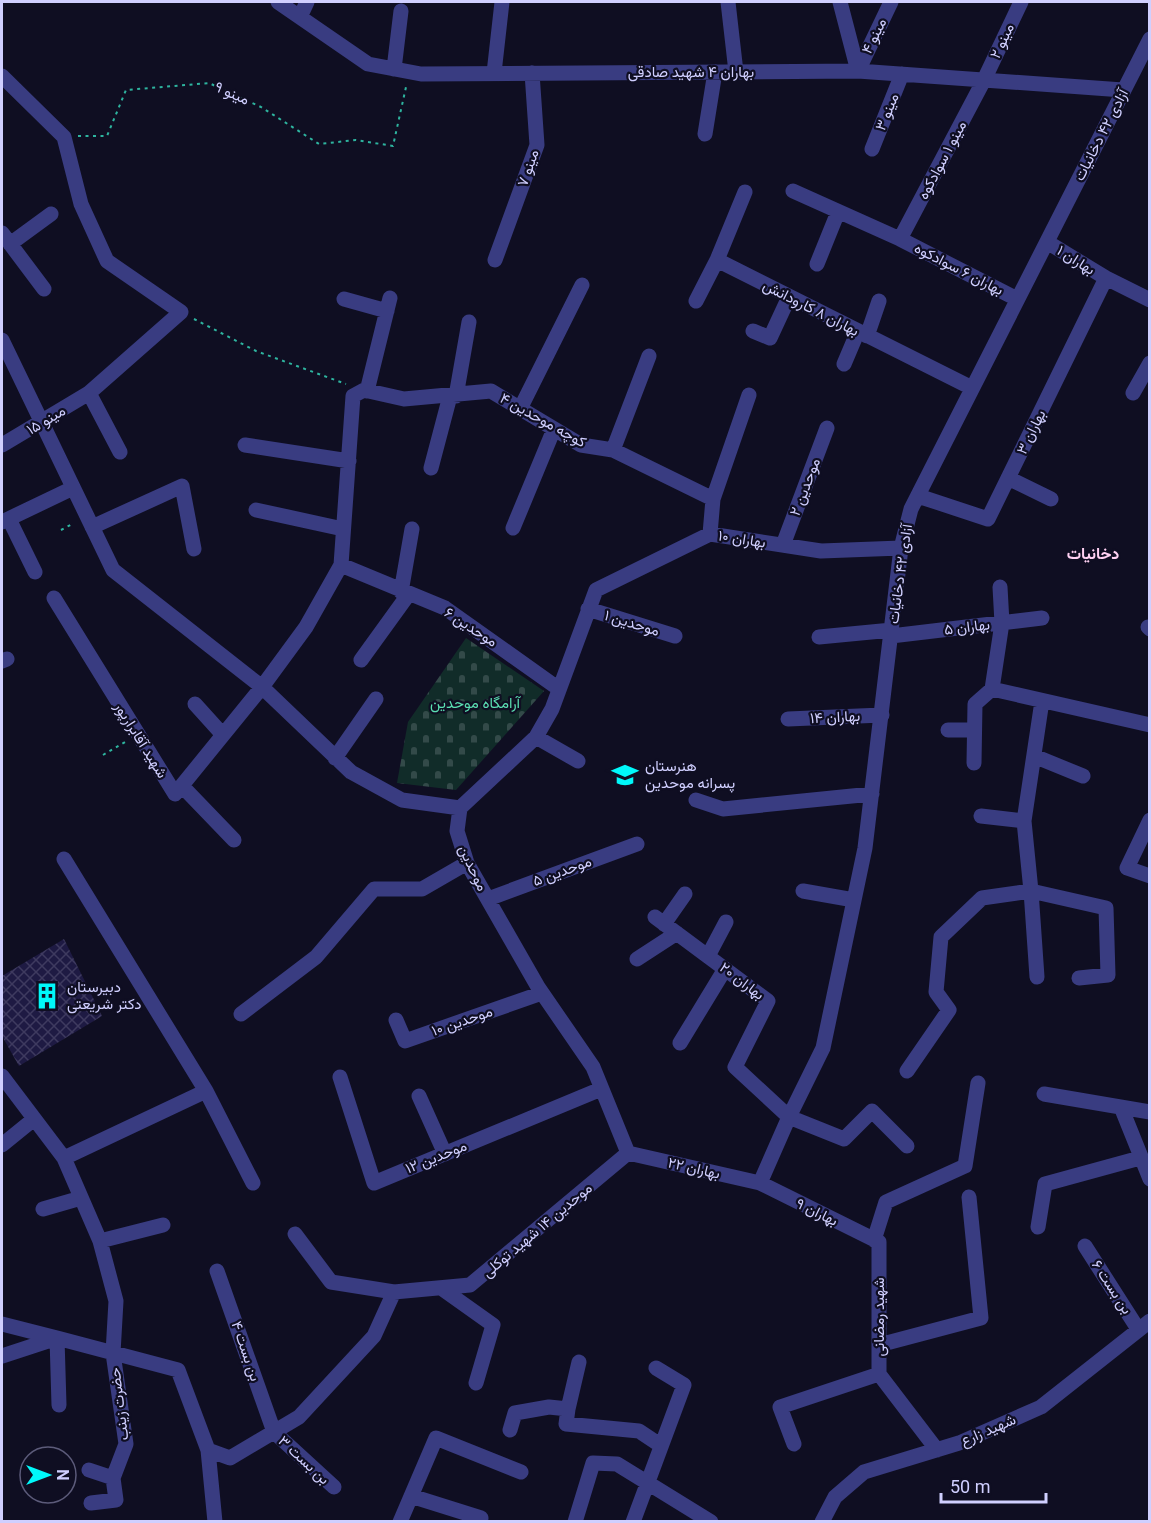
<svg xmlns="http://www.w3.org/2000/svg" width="1151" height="1523" font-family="Roboto,Vazirmatn,sans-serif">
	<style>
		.cemetery { fill: url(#cemetery-stones) }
		.building { fill: url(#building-cross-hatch) }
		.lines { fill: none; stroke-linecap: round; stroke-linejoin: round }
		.path { stroke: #2eb49f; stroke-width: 2; stroke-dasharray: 3 4.5; stroke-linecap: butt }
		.street { stroke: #393c81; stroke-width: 15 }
		.labels { text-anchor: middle; stroke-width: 4.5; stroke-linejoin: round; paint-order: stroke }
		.street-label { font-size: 15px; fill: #d0cfff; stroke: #0f0e22 }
		.park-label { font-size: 15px; fill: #5bdfb2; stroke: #0f0e22 }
		.poi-label { font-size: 15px; fill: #d0cfff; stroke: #0f0e22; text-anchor: start }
		.neighbourhood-label { font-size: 16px; font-weight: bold; fill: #ffd1f3; stroke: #0f0e22 }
	</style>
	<defs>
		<pattern id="cemetery-stones" width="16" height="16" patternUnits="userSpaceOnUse" patternTransform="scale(1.5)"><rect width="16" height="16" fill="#112c29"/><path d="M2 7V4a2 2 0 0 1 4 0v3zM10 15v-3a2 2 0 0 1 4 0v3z" fill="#334a49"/></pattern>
		<pattern id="building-cross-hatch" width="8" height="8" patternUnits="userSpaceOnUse" patternTransform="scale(1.5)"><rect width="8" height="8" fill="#1e1a43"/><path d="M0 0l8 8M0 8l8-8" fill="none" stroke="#3e3a5f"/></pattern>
	</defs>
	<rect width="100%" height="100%" fill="#0f0e22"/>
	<path class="cemetery" d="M 466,638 L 544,691 L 456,790 L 397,783 L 408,722 Z"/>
	<path class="building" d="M 64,939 L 102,1016 L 19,1066 L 2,1036 L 2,976 Z"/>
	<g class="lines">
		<path class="path" d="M 78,136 L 107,136 L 126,90 L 209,83 L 261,107 L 319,144 L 356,140 L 393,146 L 406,87
			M 194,319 L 256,351 L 346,384
			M 61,530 L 74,523
			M 103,755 L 125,742"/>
		<path class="street" d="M 278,2 L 368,64 L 421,74 L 858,71 L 1123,90
			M 728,2 L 736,72
			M 840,2 L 858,71
			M 300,17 L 307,2
			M 394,69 L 401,11
			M 858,71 L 891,2
			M 494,73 L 502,2
			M 2,76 L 64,137 L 81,204 L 107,261 L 181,312 L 89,393 L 2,445
			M 705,134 L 715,72
			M 872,149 L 902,74
			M 793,191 L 900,239 L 1017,299
			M 745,192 L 717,260 L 972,388
			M 2,233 L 44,289
			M 900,239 L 984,80 L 1021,2
			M 1047,242 L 1106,278 L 1150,300
			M 10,244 L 51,214
			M 495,260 L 537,145 L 532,73
			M 817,264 L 838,212
			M 344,299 L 387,311
			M 696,301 L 717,260
			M 753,331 L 770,338 L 789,297
			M 867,336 L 879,301
			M 2,340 L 113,570 L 262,687 L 175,794 L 54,598
			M 844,364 L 858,331
			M 367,391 L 390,298
			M 89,393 L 120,452
			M 1133,393 L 1150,363
			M 456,396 L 469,322
			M 520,409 L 582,285
			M 245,445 L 349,461
			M 613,450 L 649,356
			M 431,468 L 450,396
			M 1008,478 L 1051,499
			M 918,496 L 988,519 L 1106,278
			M 713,499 L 749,395
			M 256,510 L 343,529
			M 9,519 L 35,572
			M 2,522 L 73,488
			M 92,527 L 182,486 L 194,549
			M 513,528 L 554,429
			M 783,545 L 827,428
			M 341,565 L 445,608 L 559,689
			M 1000,587 L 1002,623 L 992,689 L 1150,725
			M 401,592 L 412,529
			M 588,609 L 675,636
			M 1148,627 L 1150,629
			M 891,636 L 1042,618
			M 819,637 L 892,630
			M 361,660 L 408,595
			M 2,661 L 7,659
			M 1042,701 L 1024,821 L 1031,891 L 1106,908 L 1108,975 L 1079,978
			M 195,704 L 223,735
			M 788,719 L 882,715
			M 948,730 L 974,730
			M 536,737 L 578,761
			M 1034,756 L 1083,776
			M 335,758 L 376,699
			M 974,763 L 975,704 L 992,689
			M 182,786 L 234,840
			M 696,800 L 723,809 L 872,794
			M 460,808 L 402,800 L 351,772 L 262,687 L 306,627 L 341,565 L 353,396 L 364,390 L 404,399 L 491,391 L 581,445 L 613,450 L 713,499 L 710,534
			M 981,816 L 1024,821
			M 1150,820 L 1127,868 L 1150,876
			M 64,859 L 206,1091 L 64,1158
			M 803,891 L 854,900
			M 488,899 L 637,844
			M 655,917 L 768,1001 L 735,1067 L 789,1117 L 844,1139 L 872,1111 L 907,1146
			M 664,924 L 685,894
			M 708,956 L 726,922
			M 637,959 L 677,933
			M 241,1014 L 316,957 L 374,889 L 422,889 L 467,863
			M 396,1020 L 405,1041 L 542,993
			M 680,1043 L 725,969
			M 907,1071 L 949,1010 L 936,992 L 941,937 L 982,898 L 1031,891 L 1037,977
			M 2,1076 L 64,1158 L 100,1241 L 116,1301 L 113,1353 L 126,1444 L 113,1478 L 116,1500 L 91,1503
			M 340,1077 L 374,1183 L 601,1089
			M 206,1091 L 253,1183
			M 1044,1094 L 1150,1112
			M 419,1096 L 445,1154
			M 1121,1107 L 1150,1179
			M 2,1145 L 34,1119
			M 628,1153 L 593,1067 L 538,987 L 467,863 L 457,831 L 460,808 L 536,737 L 552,709 L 596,590 L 710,534 L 821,551 L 901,548
			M 628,1153 L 760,1183 L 879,1242 L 879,1374 L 937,1450
			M 760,1183 L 789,1117 L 823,1048 L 865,848 L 901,548 L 911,509 L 1150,39
			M 43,1209 L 81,1198
			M 1038,1227 L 1045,1184 L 1140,1158
			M 295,1234 L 331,1282 L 394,1292
			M 874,1240 L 886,1202 L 965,1166 L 978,1083
			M 100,1241 L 163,1225
			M 1085,1246 L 1138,1329
			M 217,1271 L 274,1432 L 334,1487
			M 441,1288 L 493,1325 L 476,1383
			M 2,1324 L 57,1338 L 59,1405
			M 879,1345 L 981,1318 L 969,1197
			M 2,1356 L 57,1338 L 178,1370 L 208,1450 L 230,1458 L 299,1417 L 374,1336 L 394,1292 L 470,1285 L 628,1153
			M 568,1409 L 579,1362
			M 510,1430 L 515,1413 L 549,1407 L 568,1409 L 566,1424 L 639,1431 L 660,1445
			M 794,1444 L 780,1407 L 879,1374
			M 208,1450 L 215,1522
			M 89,1470 L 113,1478
			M 411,1496 L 481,1518
			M 400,1522 L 436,1438 L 521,1472
			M 575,1522 L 593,1463 L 617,1464 L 711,1522
			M 633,1522 L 684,1385 L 656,1368
			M 822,1522 L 835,1497 L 864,1472 L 959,1443 L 1041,1407 L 1150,1321"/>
	</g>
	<defs>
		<g id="school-bare" transform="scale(2.07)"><path d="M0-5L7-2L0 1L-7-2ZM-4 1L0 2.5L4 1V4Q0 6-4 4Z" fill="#00f8fa" stroke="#0f0e22" stroke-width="2.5" paint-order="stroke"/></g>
		<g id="building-bare" transform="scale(2.07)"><path d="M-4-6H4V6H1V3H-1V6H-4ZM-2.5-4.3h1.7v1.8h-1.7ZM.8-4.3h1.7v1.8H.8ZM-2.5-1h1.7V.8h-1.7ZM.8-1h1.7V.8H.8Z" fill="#00f8fa" stroke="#0f0e22" stroke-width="2.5" paint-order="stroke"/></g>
	</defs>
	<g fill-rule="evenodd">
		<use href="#school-bare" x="625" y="775"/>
		<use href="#building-bare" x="47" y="996"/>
	</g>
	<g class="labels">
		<g class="street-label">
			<text transform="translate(874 36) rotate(-64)" y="5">مینو ۴</text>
			<text transform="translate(1002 41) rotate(-65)" y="5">مینو ۲</text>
			<text x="691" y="77">بهاران ۴ شهید صادقی</text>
			<text transform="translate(232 93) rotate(24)" y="5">مینو ۹</text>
			<text transform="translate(887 112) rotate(-68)" y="5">مینو ۳</text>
			<text transform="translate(1101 135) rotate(-63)" y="5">آزادی ۴۲ دخانیات</text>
			<text transform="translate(942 160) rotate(-62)" y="5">مینو ۱ سوادکوه</text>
			<text transform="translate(528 168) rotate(-71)" y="5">مینو ۷</text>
			<text transform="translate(1076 260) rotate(32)" y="5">بهاران ۱</text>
			<text transform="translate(959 269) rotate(27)" y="5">بهاران ۶ سوادکوه</text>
			<text transform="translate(811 308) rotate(27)" y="5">بهاران ۸ کارودانش</text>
			<text transform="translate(46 420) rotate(-31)" y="5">مینو ۱۵</text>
			<text transform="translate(543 420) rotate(29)" y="5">کوچه موحدین ۴</text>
			<text transform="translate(1031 432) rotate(-64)" y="5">بهاران ۳</text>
			<text transform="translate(805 487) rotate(-69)" y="5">موحدین ۲</text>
			<text transform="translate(742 539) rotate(9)" y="5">بهاران ۱۰</text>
			<text transform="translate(900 574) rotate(-82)" y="5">آزادی ۴۲ دخانیات</text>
			<text transform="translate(632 623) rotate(17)" y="5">موحدین ۱</text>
			<text transform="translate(471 627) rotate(33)" y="5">موحدین ۶</text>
			<text transform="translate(967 627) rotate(-7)" y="5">بهاران ۵</text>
			<text transform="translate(835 717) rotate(-3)" y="5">بهاران ۱۴</text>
			<text transform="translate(141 740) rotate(58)" y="5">شهید آقابرارپور</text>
			<text transform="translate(473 868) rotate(65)" y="5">موحدین</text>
			<text transform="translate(562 871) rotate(-20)" y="5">موحدین ۵</text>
			<text transform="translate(742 981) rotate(37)" y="5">بهاران ۲۰</text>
			<text transform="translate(462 1021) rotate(-19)" y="5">موحدین ۱۰</text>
			<text transform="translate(436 1157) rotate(-22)" y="5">موحدین ۱۲</text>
			<text transform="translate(694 1168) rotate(13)" y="5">بهاران ۲۲</text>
			<text transform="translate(817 1212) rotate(26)" y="5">بهاران ۹</text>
			<text transform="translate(537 1230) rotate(-40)" y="5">موحدین ۱۴ شهید توکلی</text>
			<text transform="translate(1112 1287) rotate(57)" y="5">بن بست ۶</text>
			<text transform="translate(879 1317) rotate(-90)" y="5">شهید رمضانی</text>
			<text transform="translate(246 1351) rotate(71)" y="5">بن بست ۴</text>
			<text transform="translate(119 1404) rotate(-97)" y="5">حضرت زینب</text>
			<text transform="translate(988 1430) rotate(-23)" y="5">شهید زارع</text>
			<text transform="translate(304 1460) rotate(43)" y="5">بن بست ۳</text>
		</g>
		<g class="park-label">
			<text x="475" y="708">آرامگاه موحدین</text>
		</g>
		<g class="poi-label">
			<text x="645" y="771">هنرستان<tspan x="645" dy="17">پسرانه موحدین</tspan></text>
			<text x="67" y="992">دبیرستان<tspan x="67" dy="17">دکتر شریعتی</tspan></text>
		</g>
		<g class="neighbourhood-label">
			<text x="1093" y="559">دخانیات</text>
		</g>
	</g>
	<rect width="1151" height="1523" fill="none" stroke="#d0cfff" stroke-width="6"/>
	<g transform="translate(48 1475) rotate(90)"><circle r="28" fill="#0f0e22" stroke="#5c5b7a" stroke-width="1.5"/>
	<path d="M0-4.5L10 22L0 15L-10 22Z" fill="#00f8fa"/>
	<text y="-9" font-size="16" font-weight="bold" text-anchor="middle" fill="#d0cfff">N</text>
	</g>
	<path d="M941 1493v9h105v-9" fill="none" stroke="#d0cfff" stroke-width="3"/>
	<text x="950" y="1493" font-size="18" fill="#d0cfff" stroke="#0f0e22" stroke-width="4.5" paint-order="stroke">50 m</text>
</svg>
